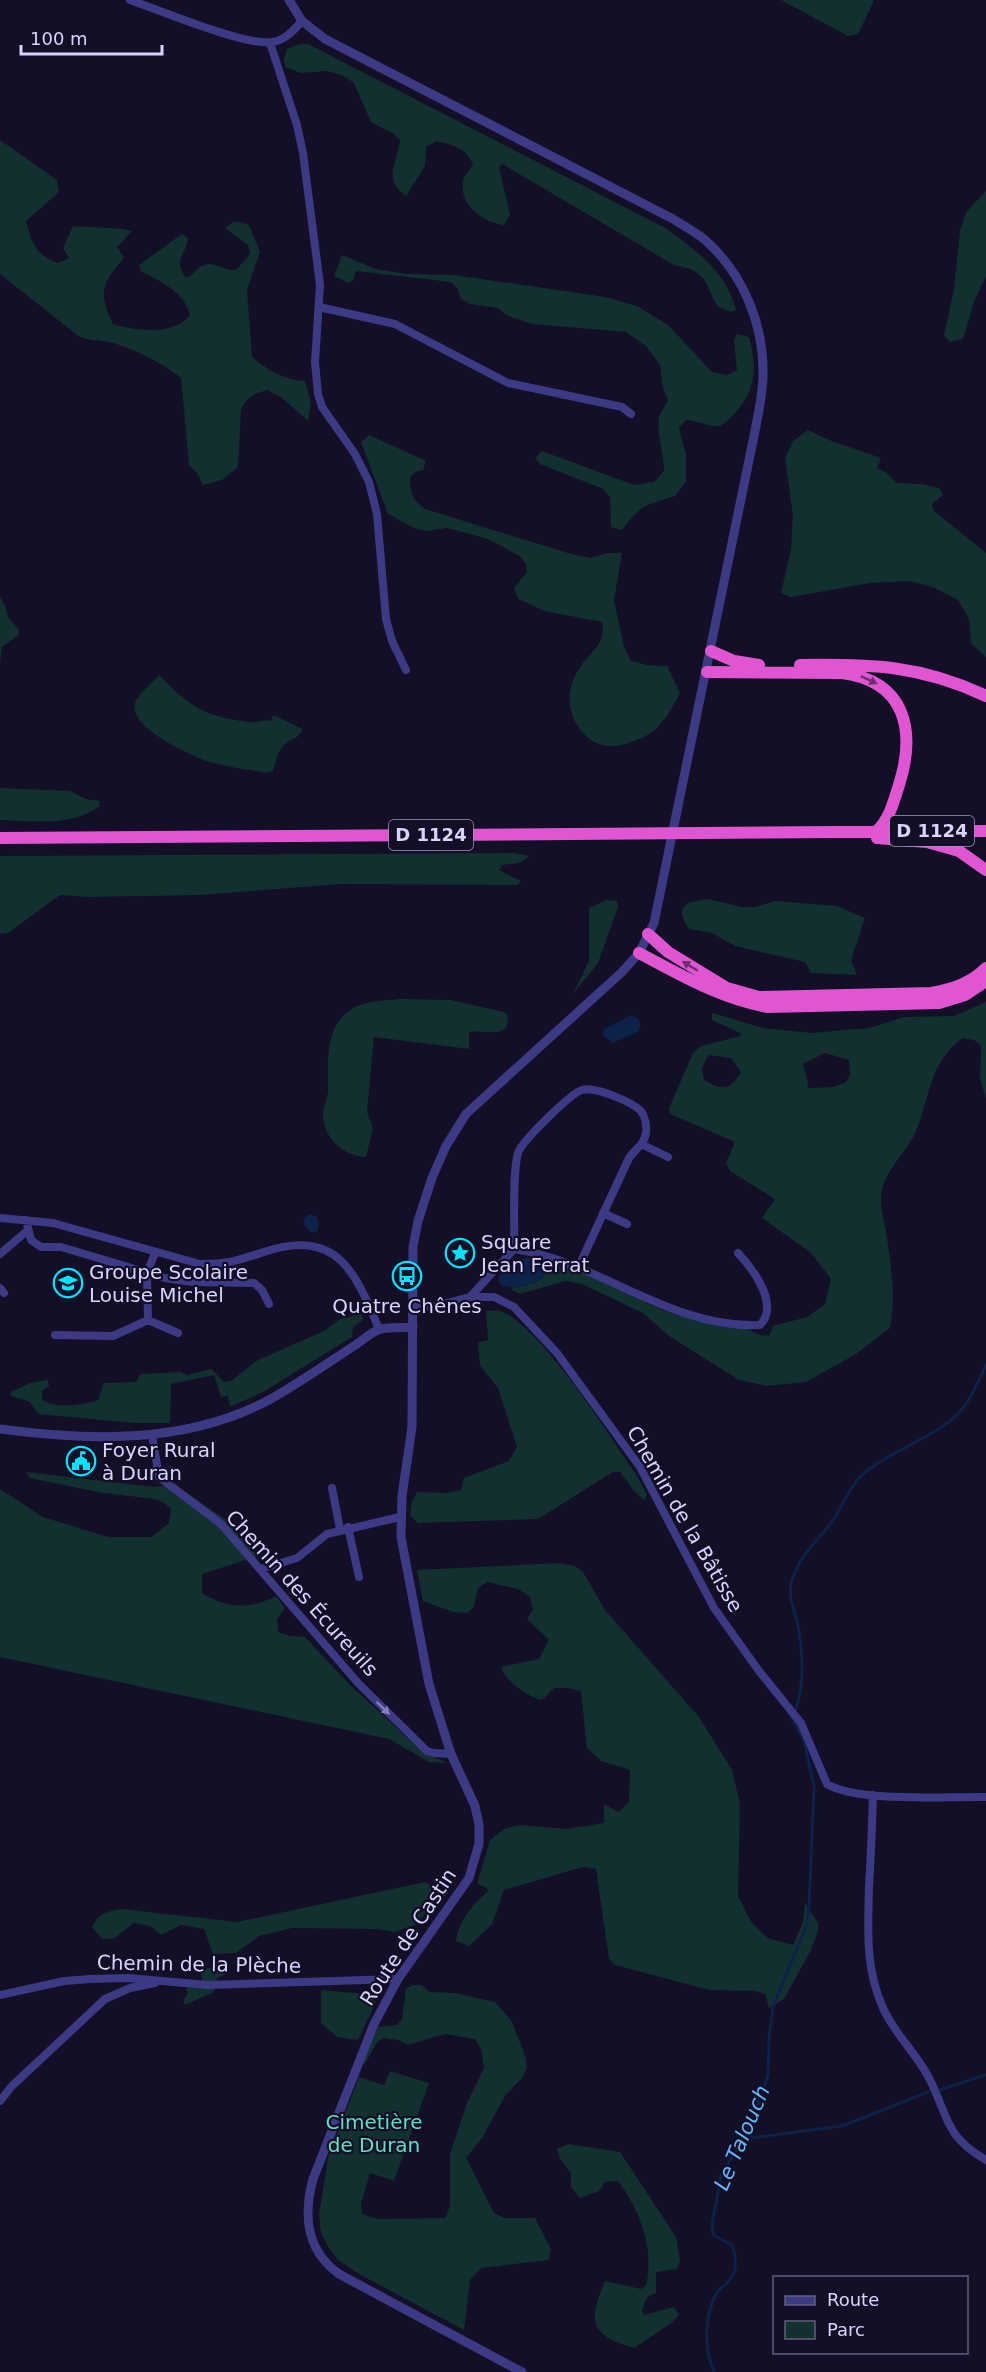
<svg xmlns="http://www.w3.org/2000/svg" width="986" height="2372" font-family="'DejaVu Sans',sans-serif">
	<style>
		.green { fill: #12302f; fill-rule: evenodd }
		.water { fill: #0c2248 }
		.lines { fill: none; stroke-linecap: round; stroke-linejoin: round }
		.stream { stroke: #0c2248; stroke-width: 3 }
		.minor { stroke: #3d3a85; stroke-width: 8 }
		.tertiary { stroke: #3d3a85; stroke-width: 9 }
		.trunk { stroke: #e055d1; stroke-width: 12 }
		.oneway { fill: #6f2e73 }
		.oneway2 { fill: #837fbc }
		.labels { text-anchor: middle; stroke-width: 4.5; stroke-linejoin: round; paint-order: stroke }
		.shield { fill: #130f26; stroke: #9e99be; stroke-width: 1.5 }
		.shield-label { font-size: 18px; font-weight: bold; fill: #d9d4ff }
		.poi-label { font-size: 20px; fill: #d9d4ff; stroke: #130f26; text-anchor: start }
		.street-label { font-size: 20px; fill: #d9d4ff; stroke: #130f26 }
		.park-label { font-size: 20px; fill: #5fe0c0; stroke: #130f26 }
		.water-label { font-size: 21px; font-style: italic; fill: #62b6ff; stroke: #130f26 }
	</style>
	<rect width="100%" height="100%" fill="#130f26"/>
	<path class="green" d="M 781,0 L 873,0 L 873,3 L 858,34 L 848,36 Z
		M 300,44 L 308,44 L 667,229 C 697,251 727,273 736,310 L 731,312 L 717,306 C 704,280 706,271 674,265 L 502,164 L 499,167 L 510,215 L 504,225 C 483,222 459,206 463,181 C 464,175 470,170 473,165 C 467,148 453,145 436,141 L 426,147 L 425,166 L 406,196 C 382,178 397,166 400,140 L 394,134 L 371,122 L 354,83 L 342,75 L 327,71 L 301,73 L 285,67 L 284,58 L 287,49 Z
		M 0,140 L 57,180 L 59,192 L 26,221 C 32,243 35,255 58,263 L 69,258 L 63,248 L 73,226 C 84,227 125,228 132,231 L 117,247 L 124,258 C 101,284 98,292 113,324 C 135,331 174,336 190,315 C 184,291 161,282 141,271 L 139,265 L 182,234 L 188,238 C 186,257 172,258 186,278 C 193,275 196,269 202,266 C 213,260 226,271 236,270 L 250,254 L 248,245 L 225,228 C 233,220 239,221 249,225 L 260,252 L 247,290 L 252,357 C 269,371 283,379 305,381 L 311,403 L 308,421 L 282,398 L 267,390 C 254,394 246,397 241,410 L 238,467 L 222,480 L 203,485 L 198,474 L 189,465 L 181,378 C 166,365 129,346 109,342 C 96,339 90,342 77,335 L 0,274 Z
		M 986,191 L 986,276 L 974,302 L 963,339 L 950,342 L 944,335 L 954,289 L 960,230 L 967,211 Z
		M 342,255 L 376,269 L 407,274 L 454,275 L 605,297 L 637,306 L 668,325 L 712,372 L 727,375 L 737,370 L 734,340 L 737,334 L 749,337 C 757,368 757,391 733,415 C 730,418 723,426 718,426 C 711,427 694,420 686,420 L 679,428 L 686,455 L 686,482 L 675,496 C 643,507 644,502 622,530 L 611,527 L 610,497 L 603,489 L 540,464 L 535,458 L 542,451 L 634,485 L 654,482 L 664,471 C 664,455 656,429 659,417 C 661,411 666,406 668,400 L 663,388 L 660,365 L 646,346 L 626,332 L 532,324 L 506,315 L 498,308 L 470,304 L 461,299 L 457,288 L 451,282 L 356,271 L 353,280 L 349,283 L 334,276 Z
		M 808,430 L 829,440 L 881,458 L 877,468 L 887,473 L 897,483 L 922,484 L 939,488 L 943,495 L 932,504 L 933,510 L 986,553 L 986,657 L 971,643 L 969,619 L 958,600 L 935,588 L 911,581 L 870,583 L 791,597 L 781,593 L 791,549 L 793,515 L 785,458 L 793,441 Z
		M 369,435 L 426,461 L 423,470 L 415,472 L 410,477 C 410,493 413,500 425,509 L 571,554 L 590,558 L 608,553 L 622,553 L 614,600 L 624,647 L 631,661 L 647,665 L 667,666 L 680,693 C 671,711 660,730 642,738 C 622,746 604,752 586,736 C 567,718 564,691 579,669 C 589,652 607,645 602,622 L 545,611 L 518,599 L 514,588 L 527,572 L 526,564 L 520,556 L 488,539 L 447,528 L 426,531 L 414,528 L 388,514 L 361,442 Z
		M 0,597 L 5,606 L 8,617 L 19,630 L 19,635 L 2,647 L 0,663 Z
		M 159,675 C 192,708 201,715 248,722 C 256,724 262,719 271,721 L 273,715 L 303,729 C 297,740 294,737 285,744 C 277,751 276,762 273,771 L 266,773 C 247,769 225,767 206,761 C 189,754 127,727 135,703 C 138,694 152,683 159,675 Z
		M 0,788 L 70,791 L 86,799 L 99,801 L 100,806 C 71,827 34,821 0,820 Z
		M 513,853 L 530,856 L 519,863 L 502,865 L 499,870 L 521,881 L 518,885 L 340,884 L 201,895 L 87,897 L 60,895 L 8,933 L 0,934 L 0,856 Z
		M 708,899 L 742,907 L 755,907 L 775,901 L 837,906 L 865,918 L 851,960 L 857,975 L 811,973 L 805,962 L 735,946 L 712,933 L 689,929 C 673,905 687,902 708,899 Z
		M 606,900 L 617,901 L 618,907 L 598,963 L 573,994 L 589,961 L 589,908 Z
		M 401,999 L 451,1000 L 504,1012 L 508,1016 C 509,1041 485,1029 469,1032 L 469,1049 L 374,1037 L 367,1112 L 373,1128 L 366,1157 C 346,1157 324,1139 323,1117 C 322,1108 328,1099 328,1090 C 328,1066 325,1034 344,1015 C 359,1000 381,1001 401,999 Z
		M 986,1002 L 986,1098 L 980,1079 L 981,1045 L 974,1040 L 962,1038 C 928,1066 931,1094 916,1131 C 906,1155 881,1172 881,1200 C 881,1210 884,1221 886,1232 C 891,1264 896,1295 890,1328 L 856,1354 L 806,1382 L 767,1386 L 739,1380 L 669,1336 L 643,1313 L 582,1284 L 565,1281 L 520,1294 L 510,1289 L 535,1283 L 533,1261 L 521,1259 C 557,1253 628,1296 663,1310 C 690,1320 716,1324 744,1328 C 754,1330 759,1338 770,1335 L 773,1326 L 807,1317 L 825,1304 L 831,1279 L 811,1253 L 762,1218 L 775,1199 L 730,1171 L 726,1163 L 735,1142 L 670,1114 L 669,1108 L 693,1053 L 701,1046 L 741,1036 L 740,1033 L 712,1020 L 712,1013 L 763,1028 L 812,1033 L 869,1028 L 904,1017 L 954,1016 ZM 825,1053 L 849,1060 L 850,1075 L 846,1082 L 833,1087 L 807,1088 L 808,1083 L 803,1064 ZM 708,1055 L 731,1058 L 741,1072 C 730,1090 723,1091 704,1080 L 702,1068 Z
		M 498,1310 C 539,1323 609,1435 636,1474 L 647,1495 L 644,1500 L 634,1491 L 620,1472 L 613,1472 L 538,1519 L 418,1523 L 410,1515 L 412,1501 L 417,1492 L 447,1493 L 461,1490 L 464,1478 L 509,1461 L 517,1447 L 498,1388 L 480,1366 L 478,1342 L 488,1340 L 486,1311 Z
		M 362,1314 L 363,1320 L 353,1327 L 352,1337 L 263,1392 L 230,1407 L 228,1396 L 221,1397 L 214,1375 L 171,1384 L 170,1423 L 133,1423 L 38,1414 L 30,1402 L 11,1396 L 11,1392 L 30,1383 L 48,1380 L 49,1386 L 42,1391 L 42,1399 C 56,1410 82,1405 98,1400 L 104,1383 L 136,1382 L 140,1374 L 180,1372 L 187,1375 L 211,1369 L 224,1382 L 231,1381 L 258,1360 L 324,1331 L 340,1319 Z
		M 26,1472 L 154,1487 L 174,1484 L 225,1519 L 258,1556 L 202,1574 L 202,1593 C 229,1609 248,1610 276,1596 L 285,1608 L 277,1619 L 278,1632 L 290,1636 L 305,1637 L 350,1685 L 423,1752 L 448,1763 L 429,1762 L 389,1739 L 0,1657 L 0,1489 L 43,1517 L 108,1537 L 151,1537 L 169,1523 L 171,1509 L 166,1504 L 156,1499 L 103,1493 L 30,1478 Z
		M 558,1563 L 575,1566 L 583,1572 L 605,1610 L 699,1717 L 732,1770 L 740,1804 L 738,1896 L 751,1922 L 767,1938 L 793,1945 L 803,1922 L 805,1903 L 818,1923 L 818,1931 L 811,1950 L 784,1999 L 769,2008 L 765,1994 L 756,1991 L 709,1990 L 615,1965 L 609,1959 L 596,1869 L 583,1867 L 504,1890 L 492,1924 L 469,1946 L 456,1941 C 459,1919 473,1905 488,1891 L 487,1888 L 477,1884 L 490,1840 L 504,1829 L 518,1825 L 567,1829 L 604,1823 L 604,1804 L 619,1812 L 629,1802 L 630,1770 L 601,1761 L 587,1748 L 581,1691 L 568,1688 L 554,1688 L 542,1700 C 528,1697 505,1681 501,1667 L 539,1659 L 549,1640 L 527,1619 L 533,1609 L 530,1597 L 518,1589 L 487,1582 L 478,1588 L 474,1606 L 468,1613 L 453,1612 L 423,1601 L 417,1570 Z
		M 425,1882 L 437,1889 L 432,1905 L 417,1924 L 395,1932 L 376,1929 L 292,1928 L 259,1936 L 236,1953 L 213,1954 L 204,1929 L 181,1925 L 161,1935 L 150,1926 L 134,1923 L 115,1938 L 102,1939 L 92,1927 C 99,1913 106,1912 121,1909 L 237,1922 Z
		M 208,1968 L 221,1968 L 228,1971 L 223,1976 L 217,1978 L 214,1992 L 185,2005 L 183,2000 L 188,1994 L 186,1988 L 202,1981 L 201,1972 Z
		M 412,1985 L 422,1985 L 429,1992 L 455,1993 L 495,2002 L 511,2020 L 525,2055 L 527,2068 L 523,2077 L 505,2096 L 482,2138 L 466,2158 L 494,2213 L 504,2218 L 535,2218 L 551,2249 L 549,2260 L 481,2268 L 470,2280 L 464,2330 L 359,2274 L 338,2260 L 329,2248 L 321,2233 L 319,2215 L 328,2158 L 359,2077 L 384,2085 L 390,2071 L 429,2083 L 394,2181 L 370,2173 L 361,2204 L 362,2214 L 378,2219 L 445,2218 L 450,2206 L 450,2154 L 467,2103 L 484,2068 L 481,2049 L 475,2039 L 445,2034 L 407,2045 L 399,2040 L 384,2038 L 377,2042 L 365,2064 L 362,2061 L 378,2027 L 397,2025 L 402,2019 L 406,1989 Z
		M 321,1990 L 366,1994 L 376,2002 L 358,2040 L 337,2037 L 321,2023 Z
		M 568,2144 L 620,2152 L 676,2237 L 680,2260 L 677,2269 L 656,2272 L 656,2293 L 647,2297 L 642,2310 L 644,2315 L 674,2307 L 679,2315 L 670,2324 L 634,2348 C 589,2335 588,2321 605,2281 L 641,2289 L 646,2286 C 655,2250 640,2210 618,2181 L 605,2182 L 599,2191 L 580,2198 L 571,2187 L 571,2173 L 560,2159 L 557,2149 Z"/>
	<path class="water" d="M 631,1015 L 638,1018 L 641,1026 L 638,1032 L 613,1043 L 603,1036 L 604,1029 Z
		M 309,1214 L 317,1217 L 319,1224 L 317,1233 L 311,1232 L 305,1227 L 303,1219 Z
		M 521,1259 L 533,1261 L 543,1267 L 544,1277 C 531,1286 515,1291 501,1285 L 498,1279 L 504,1268 Z"/>
	<g class="lines">
		<path class="stream" d="M 796,1708 C 804,1686 803,1655 799,1632 C 795,1603 782,1596 798,1566 C 805,1551 823,1535 834,1519 C 842,1506 849,1488 860,1477 C 888,1450 940,1437 962,1409 C 973,1396 979,1380 986,1365
			M 940,2090 L 986,2075
			M 742,2139 L 842,2126 L 928,2092
			M 714,2372 C 704,2349 704,2317 716,2294 C 718,2290 723,2287 726,2284 C 738,2272 737,2260 732,2245 L 713,2235 L 712,2224 L 721,2176 L 752,2122 L 768,2076 L 769,2037 L 773,2007 L 807,1924 L 809,1905 L 814,1786 L 804,1741 L 790,1714"/>
		<path class="minor" d="M 130,0 C 159,10 247,47 273,42 C 285,40 294,30 302,21
			M 270,43 L 297,125 L 303,153 L 320,285 L 315,362 L 318,394 L 322,407 L 355,454 L 369,482 L 377,514 L 386,619 L 392,641 L 406,670
			M 319,307 L 395,324 L 508,383 L 622,407 L 631,414
			M 643,1145 L 668,1157
			M 603,1213 L 627,1224
			M 0,1218 L 53,1223 L 200,1264 C 227,1265 242,1259 267,1251 C 339,1228 356,1275 379,1329
			M 26,1220 L 31,1240 L 41,1247 L 61,1247 L 165,1278 L 193,1282 L 254,1283 L 262,1290 L 269,1304
			M 514,1249 C 515,1225 512,1174 518,1153 C 522,1141 571,1093 582,1090 C 595,1086 632,1102 641,1111 C 645,1117 647,1126 646,1133 C 644,1145 635,1149 629,1158 L 578,1268
			M 514,1249 C 599,1261 670,1329 760,1325 C 780,1305 753,1269 738,1253
			M 0,1254 L 27,1231
			M 0,1288 L 4,1293
			M 470,1297 L 514,1249
			M 413,1306 L 431,1307 L 470,1297 L 494,1297 L 514,1307 L 557,1353 L 640,1467 L 714,1608 L 759,1671 L 801,1723 L 827,1784 C 858,1803 947,1796 986,1797
			M 148,1320 L 147,1273 L 155,1253
			M 148,1320 L 178,1333
			M 55,1335 L 113,1336 L 148,1320
			M 152,1435 L 159,1477 L 221,1524 L 358,1683 L 427,1751 L 434,1753 L 451,1754
			M 332,1488 L 340,1529
			M 348,1527 L 359,1577
			M 261,1569 L 297,1558 L 327,1534 L 400,1517
			M 873,1795 C 872,1826 871,1856 869,1886 C 868,1929 865,1968 883,2008 C 894,2033 915,2052 928,2076 C 949,2116 943,2135 986,2160
			M 0,1995 L 64,1981 L 90,1979 L 128,1978 L 208,1985 L 398,1979
			M 0,2101 L 12,2086 L 105,1999 L 130,1988 L 155,1983"/>
		<path class="tertiary" d="M 289,0 L 302,21 L 325,39 L 673,219 C 683,225 695,232 704,239 C 743,273 764,324 763,375 C 763,392 759,409 756,426 L 654,923 L 639,953 L 622,972 L 466,1114 L 446,1146 L 432,1178 L 418,1221 L 413,1247 L 412,1427 L 402,1496 L 401,1537 L 429,1684 L 451,1754 L 475,1806 L 479,1825 L 479,1844 L 469,1878 L 398,1979 L 374,2024 L 313,2179 C 303,2216 306,2250 339,2274 L 522,2372
			M 0,1429 C 91,1441 186,1444 269,1400 C 298,1384 326,1364 354,1346 C 362,1341 372,1331 381,1329 C 391,1327 403,1328 413,1327"/>
		<path class="trunk" d="M 711,651 L 734,661 L 759,665
			M 800,665 C 871,664 921,665 986,696
			M 707,672 L 842,673 C 906,681 916,731 899,785 C 893,803 890,818 877,831
			M 0,838 L 986,831
			M 877,838 L 927,842 L 959,851 L 986,870
			M 648,934 L 668,952 L 727,988 L 759,997 L 931,993 C 952,989 970,984 986,968
			M 639,953 C 681,975 721,999 768,1007 L 939,1003 L 965,995 L 986,981"/>
	</g>
	<defs><path id="oneway-solid" d="M-6-.8H1V-3.2L6.5 0L1 3.2V.8H-6Z" transform="scale(1.5)"/></defs>
	<g class="oneway">
		<use href="#oneway-solid" transform="translate(869 680) rotate(25)"/>
		<use href="#oneway-solid" transform="translate(690 966) rotate(-148)"/>
	</g>
	<use class="oneway2" href="#oneway-solid" transform="translate(383 1708) rotate(44)"/>
	<defs>
		<g id="sight-ring" transform="scale(1.5)"><circle r="9.5" fill="#130f26" stroke="#00e5ff" stroke-width="1.5"/><path d="M0-6L1.8-2.2L6-1.7L2.9 1.2L3.7 5.4L0 3.3L-3.7 5.4L-2.9 1.2L-6-1.7L-1.8-2.2Z" fill="#00e5ff"/></g>
		<g id="bus-ring" transform="scale(1.5)"><circle r="9.5" fill="#130f26" stroke="#00e5ff" stroke-width="1.5"/><path d="M-5-6H5V4H4V6H2V4H-2V6H-4V4H-5ZM-3.5-4V0h7V-4ZM-3.5 1.2v1.5H-2V1.2ZM2 1.2v1.5H3.5V1.2Z" fill="#00e5ff"/></g>
		<g id="school-ring" transform="scale(1.5)"><circle r="9.5" fill="#130f26" stroke="#00e5ff" stroke-width="1.5"/><path d="M0-5L7-2L0 1L-7-2ZM-4 1L0 2.5L4 1V4Q0 6-4 4Z" fill="#00e5ff"/></g>
		<g id="civic-ring" transform="scale(1.5)"><circle r="9.5" fill="#130f26" stroke="#00e5ff" stroke-width="1.5"/><path d="M-.6-6.5H3V-4.5H.6V-3L4-1V1h2V6H-6V1h2V-1L-.6-3ZM-1.2 2.5V6h2.4V2.5Z" fill="#00e5ff"/></g>
	</defs>
	<g fill-rule="evenodd">
		<use href="#sight-ring" x="460" y="1253"/>
		<use href="#bus-ring" x="407" y="1276"/>
		<use href="#school-ring" x="68" y="1283"/>
		<use href="#civic-ring" x="81" y="1461"/>
	</g>
	<g class="labels">
		<g class="shield">
			<rect x="890" y="816" width="84" height="30" rx="4.5"/>
			<rect x="389" y="820" width="84" height="30" rx="4.5"/>
		</g>
		<g class="shield-label">
			<text x="932" y="837">D 1124</text>
			<text x="431" y="841">D 1124</text>
		</g>
		<g class="poi-label">
			<text x="481" y="1249">Square<tspan x="481" dy="23">Jean Ferrat</tspan></text>
			<text x="89" y="1279">Groupe Scolaire<tspan x="89" dy="23">Louise Michel</tspan></text>
			<text x="407" y="1313" text-anchor="middle">Quatre Chênes</text>
			<text x="102" y="1457">Foyer Rural<tspan x="102" dy="23">à Duran</tspan></text>
		</g>
		<g class="street-label">
			<text transform="translate(685 1519) rotate(60)" y="7">Chemin de la Bâtisse</text>
			<text transform="translate(302 1593) rotate(48)" y="7">Chemin des Écureuils</text>
			<text transform="translate(408 1937) rotate(-57)" y="7">Route de Castin</text>
			<text transform="translate(199 1964) rotate(1)" y="7">Chemin de la Plèche</text>
		</g>
		<g class="park-label">
			<text x="374" y="2129">Cimetière<tspan x="374" dy="23">de Duran</tspan></text>
		</g>
		<g class="water-label">
			<text transform="translate(742 2138) rotate(-67)" y="7">Le Talouch</text>
		</g>
	</g>
	<rect x="773" y="2276" width="195" height="78" fill="#130f26" stroke="#625e7d" stroke-width="1.5"/>
	<rect x="785" y="2296" width="30" height="9" fill="#3d3a85" stroke="#625e7d" stroke-width="1.5"/>
	<text x="827" y="2306" font-size="18" fill="#d9d4ff">Route</text>
	<rect x="785" y="2321" width="30" height="18" fill="#12302f" stroke="#625e7d" stroke-width="1.5"/>
	<text x="827" y="2336" font-size="18" fill="#d9d4ff">Parc</text>
	<path d="M21 45v9h141v-9" fill="none" stroke="#d9d4ff" stroke-width="3"/>
	<text x="30" y="45" font-size="18" fill="#d9d4ff" stroke="#130f26" stroke-width="4.5" paint-order="stroke">100 m</text>
</svg>
